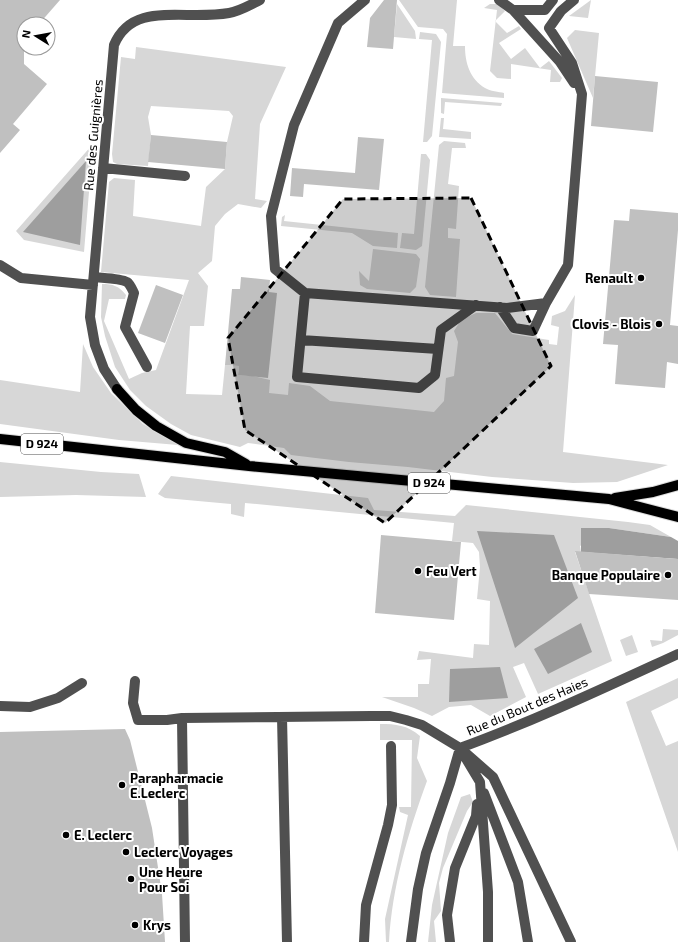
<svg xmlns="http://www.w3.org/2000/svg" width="678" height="942" font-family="'Exo 2',sans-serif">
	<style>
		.green { fill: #d7d7d7 }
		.water { fill: #9e9e9e }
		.building { fill: #c0c0c0 }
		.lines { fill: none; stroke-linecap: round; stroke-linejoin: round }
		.major-casing { stroke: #dbdbdb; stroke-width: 12 }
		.minor { stroke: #505050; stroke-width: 10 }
		.major { stroke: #000; stroke-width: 10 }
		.marked { fill: #000; fill-opacity: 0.2; stroke: #000; stroke-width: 3; stroke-dasharray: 8 5; stroke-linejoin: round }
		.poi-dot { fill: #000; stroke: #fff; stroke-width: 1.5 }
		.labels { text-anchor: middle; stroke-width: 4; stroke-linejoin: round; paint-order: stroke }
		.shield { fill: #fff; stroke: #4c4c4c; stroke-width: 1 }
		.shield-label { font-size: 12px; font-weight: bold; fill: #000 }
		.street-label { font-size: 13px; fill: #000; stroke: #fff }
		.poi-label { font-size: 13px; font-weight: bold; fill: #000; stroke: #fff; text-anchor: start }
	</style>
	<rect width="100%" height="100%" fill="#fff"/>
	<path class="green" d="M 399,0 L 457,0 L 453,46 L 465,46 C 465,63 470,79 485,88 C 490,91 499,92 504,93 L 504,98 L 442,93 L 447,34 L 443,29 L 418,27 Z
		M 591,0 L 588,18 L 569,16 Z
		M 397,4 L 415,31 L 416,39 L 394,37 Z
		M 490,4 L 498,4 L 505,11 L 495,21 L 507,33 L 519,26 L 521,29 L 499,43 L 511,59 L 525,48 L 540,68 L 549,61 L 562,78 L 560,82 L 550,82 L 551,70 L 511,64 L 511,79 L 497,78 L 490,71 L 497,10 L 484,8 Z
		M 575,30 L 599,33 L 593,98 L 567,38 Z
		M 420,32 L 436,34 L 441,42 L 432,136 L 427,142 L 423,142 L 432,40 L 419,39 Z
		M 136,47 L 286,67 L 260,124 L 255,199 L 267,201 L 261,208 L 238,204 L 225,214 L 215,226 L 212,261 L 198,273 L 208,286 L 204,326 L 190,326 L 186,394 L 222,395 L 225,365 L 239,366 L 238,375 L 253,376 L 270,380 L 269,393 L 288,395 L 289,383 L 310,386 L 330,401 L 434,412 L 444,401 L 446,378 L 454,376 L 458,342 L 454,331 L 461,320 L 476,313 L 495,313 L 512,334 L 549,340 L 549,344 L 557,345 L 559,327 L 551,325 L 552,316 L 565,311 L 575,295 L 563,452 L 668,465 L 617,482 L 573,483 L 492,477 L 408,467 L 349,462 L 291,455 L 284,448 L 248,443 L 240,447 L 191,435 L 171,424 L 146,406 L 130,390 L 115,367 L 105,336 L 101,317 L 102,284 C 113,284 119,286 126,295 L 125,299 L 109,299 L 104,321 L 129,379 L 142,373 L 156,370 L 189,280 L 101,272 L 109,182 L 114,178 L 135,180 L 133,216 L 201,226 L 206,187 L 225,169 L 227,142 L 233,116 L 229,111 L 151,106 L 148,117 L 151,135 L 148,166 L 117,164 L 113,162 L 112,154 L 121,57 L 135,59 Z
		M 441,98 L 502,103 L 501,106 L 445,102 L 444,114 L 441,113 Z
		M 441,118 L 444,118 L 443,129 L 471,132 L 471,139 L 439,137 Z
		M 444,141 L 465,143 L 466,148 L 452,148 L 448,184 L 459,186 L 456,229 L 448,228 L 448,238 L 460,239 L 456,297 L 430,295 L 425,287 L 439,145 Z
		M 93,144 L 84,252 L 24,240 L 16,231 Z
		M 421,154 L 426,154 L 430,160 L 422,246 L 416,250 L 400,248 L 402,233 L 414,234 Z
		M 285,215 L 284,221 L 398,233 L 397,248 L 373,246 L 352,233 L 281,226 L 282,217 Z
		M 373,249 L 416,254 L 420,259 L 416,287 L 410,293 L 367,289 L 360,285 L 359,271 L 369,281 Z
		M 83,344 L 93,367 L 111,393 L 143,424 L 178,445 L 119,440 L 0,424 L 0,380 L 80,392 Z
		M 0,462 L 101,472 L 139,474 L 146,497 L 76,495 L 0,497 Z
		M 171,476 L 368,498 L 374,510 L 455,516 L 466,505 L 628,522 L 650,525 L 671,537 L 609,528 L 580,546 L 581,552 L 575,552 L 612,661 L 538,694 L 524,663 L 513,667 L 526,697 L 490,716 L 471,705 L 449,707 L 432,716 L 414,708 L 382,697 L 418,697 L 418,684 L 429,684 L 431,659 L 417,660 L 419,651 L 473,658 L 474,644 L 489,645 L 490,601 L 477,599 L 480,567 L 479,552 L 473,543 L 452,541 L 454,523 L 245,503 L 244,517 L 231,514 L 231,504 L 165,498 L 158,494 Z
		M 663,629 L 678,630 L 678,635 L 663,643 L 652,647 L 650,640 L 662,641 Z
		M 632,635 L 638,652 L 626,656 L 620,640 Z
		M 678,678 L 678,698 L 651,711 L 666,746 L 678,741 L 678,852 L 626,702 Z
		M 380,724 C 396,724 407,725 420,736 L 417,758 L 427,781 C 408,833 392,887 389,942 L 386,942 L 385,919 L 408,815 L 400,812 L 399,807 L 411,807 L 412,740 L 380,740 Z
		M 470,794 L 473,802 L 467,811 L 443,868 L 439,883 L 441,911 L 434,921 L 436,942 L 428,942 L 432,905 L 448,833 L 461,797 Z"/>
	<path class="water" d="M 86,161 L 80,245 L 23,232 Z
		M 581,528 L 609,528 L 671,537 L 678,541 L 678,559 L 581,552 Z
		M 477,531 L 554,535 L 578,598 L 515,648 Z
		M 581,623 L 592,652 L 548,674 L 534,649 Z
		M 500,667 L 508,698 L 449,702 L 450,669 Z"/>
	<path class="building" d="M 0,0 L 60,0 L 39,24 L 24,24 L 24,64 L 47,84 L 13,124 L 20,130 L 0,153 Z
		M 384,0 L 397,0 L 393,49 L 367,47 L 370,18 Z
		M 595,76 L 658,82 L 653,132 L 591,126 Z
		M 151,135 L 227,142 L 225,169 L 148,162 Z
		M 358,137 L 384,139 L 379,190 L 304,184 L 303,197 L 290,196 L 292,168 L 355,173 Z
		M 630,209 L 678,213 L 678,230 L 670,325 L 678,326 L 678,364 L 667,362 L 665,388 L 615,384 L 618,345 L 603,344 L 614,220 L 629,221 Z
		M 241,277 L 270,280 L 269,292 L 277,293 L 268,378 L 238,375 L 239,366 L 225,365 L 232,289 L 240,289 Z
		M 156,285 L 183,295 L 165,343 L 138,333 Z
		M 381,535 L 461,542 L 454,620 L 375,613 Z
		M 575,551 L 678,559 L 678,600 L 589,594 Z
		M 125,729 L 130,740 L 152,828 L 162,894 L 165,942 L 0,942 L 0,732 Z"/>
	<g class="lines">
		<g class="major-casing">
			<path id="major" d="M 117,389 L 136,410 L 156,426 L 186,443 L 225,452 L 246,464
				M 0,439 L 249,466 L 609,499 L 678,517
				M 615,498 L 653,492 L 678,485"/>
		</g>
		<path class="minor" d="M 365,0 L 338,23 L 294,125 L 271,216 L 275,269 L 305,293 L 507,308 L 546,303 L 568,265 L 582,94 L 572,63 L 549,28 L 561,11 L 574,0
			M 499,0 L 513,10 L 545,10 L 553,0
			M 513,10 L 560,62 L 574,83
			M 103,168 L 185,176
			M 0,265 L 21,278 L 93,285
			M 94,277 C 102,278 120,278 127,282 C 130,284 132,289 134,293 L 125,327 L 147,367
			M 305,293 L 297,377 L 419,388 L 435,375 L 441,330 L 476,305
			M 500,307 L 514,328 L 533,331 L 546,303
			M 301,340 L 438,349
			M 117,389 L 104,369 L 95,345 L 90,317 L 114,45 C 133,0 184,21 229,13 C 240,11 250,5 260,0
			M 135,681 L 133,703 L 138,720 L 167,720 L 182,718
			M 0,706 L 30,707 L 58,698 L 82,683
			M 282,717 L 287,942
			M 460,748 C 534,721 606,687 678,654
			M 465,757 L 480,782 L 488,892 L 488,942
			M 484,793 L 518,882 L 528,942
			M 185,942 L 182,718 L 371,716 L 390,716 L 406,720 L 422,725 L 460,748 L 493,777 L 571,942
			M 364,942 L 366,905 L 388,825 L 392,805 L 391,746
			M 411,942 L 418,889 L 426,853 L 450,783 L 460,748
			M 450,942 L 447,915 L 455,868 L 476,816 L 477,804"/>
		<use href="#major" class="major"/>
	</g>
	<path class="marked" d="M 471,198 L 551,366 L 385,523 L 245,430 L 228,338 L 343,199 Z"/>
	<g class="poi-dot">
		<circle cx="641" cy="278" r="4"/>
		<circle cx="659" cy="324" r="4"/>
		<circle cx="418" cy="571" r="4"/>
		<circle cx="668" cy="575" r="4"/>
		<circle cx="122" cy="785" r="4"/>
		<circle cx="66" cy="835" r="4"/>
		<circle cx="126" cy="852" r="4"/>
		<circle cx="131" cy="879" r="4"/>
		<circle cx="135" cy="925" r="4"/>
	</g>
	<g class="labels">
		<g class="shield">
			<rect x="21" y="434" width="42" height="20" rx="3"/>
			<rect x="408" y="473" width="42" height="20" rx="3"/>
		</g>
		<g class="shield-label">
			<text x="42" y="448">D 924</text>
			<text x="429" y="487">D 924</text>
		</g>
		<g class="street-label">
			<text transform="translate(93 135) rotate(-85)" y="5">Rue des Guignières</text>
			<text transform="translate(527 706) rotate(-23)" y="5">Rue du Bout des Haies</text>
		</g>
		<g class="poi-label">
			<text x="633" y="283" text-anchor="end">Renault</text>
			<text x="651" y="329" text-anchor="end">Clovis - Blois</text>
			<text x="426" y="576">Feu Vert</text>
			<text x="660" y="580" text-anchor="end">Banque Populaire</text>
			<text x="130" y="783">Parapharmacie<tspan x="130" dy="15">E.Leclerc</tspan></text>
			<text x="74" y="840">E. Leclerc</text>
			<text x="134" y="857">Leclerc Voyages</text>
			<text x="139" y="877">Une Heure<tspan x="139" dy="15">Pour Soi</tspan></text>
			<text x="143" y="930">Krys</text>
		</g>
	</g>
	<g transform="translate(36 36) rotate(281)"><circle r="19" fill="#ffffff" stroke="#999999"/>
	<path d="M0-3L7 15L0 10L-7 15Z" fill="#000000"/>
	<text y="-6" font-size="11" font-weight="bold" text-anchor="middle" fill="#000000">N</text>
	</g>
</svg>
